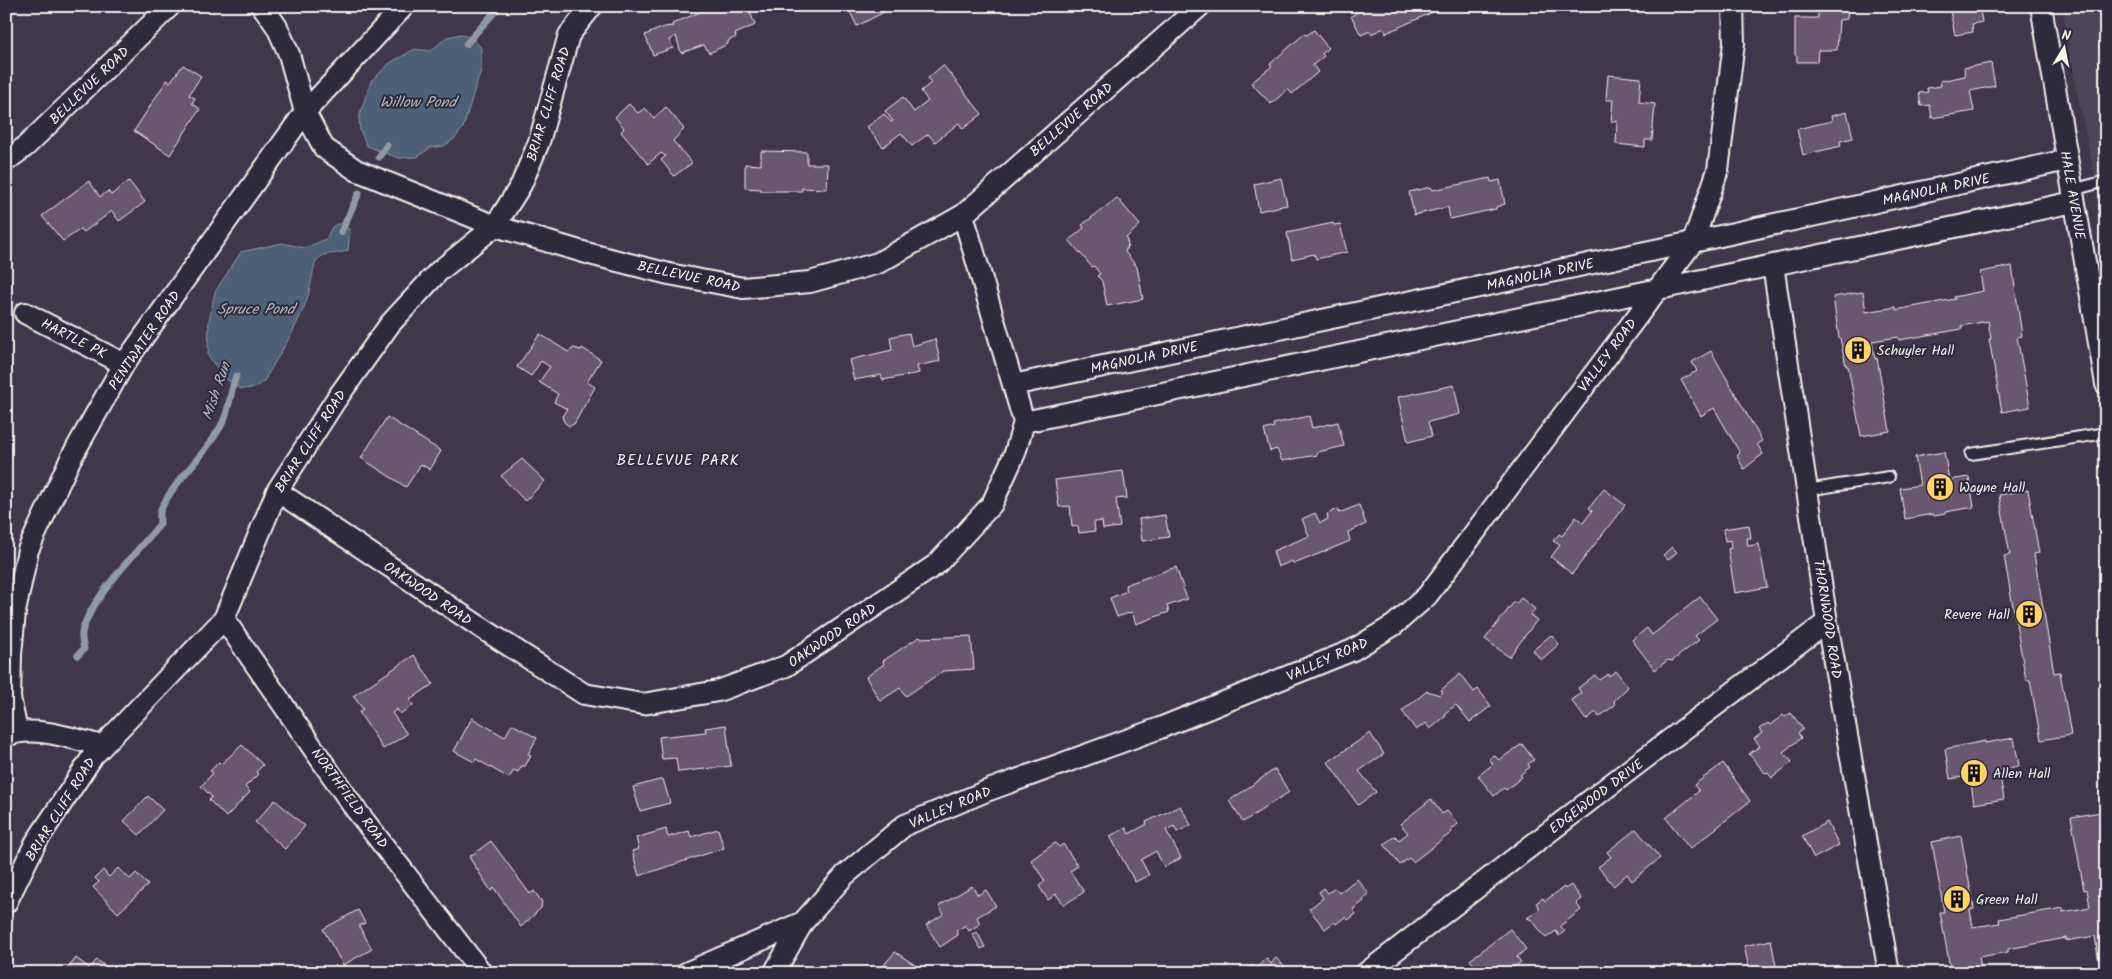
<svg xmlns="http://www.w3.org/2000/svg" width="2112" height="979" font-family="Kalam,sans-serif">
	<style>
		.built { fill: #4f4459 }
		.water { fill: #4d6077; stroke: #909aa4 }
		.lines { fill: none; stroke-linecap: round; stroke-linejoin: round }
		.stream { stroke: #909aa4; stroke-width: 7 }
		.building { fill: #69566f; stroke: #f4f1e8 }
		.service-casing { stroke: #f4f1e8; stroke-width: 14 }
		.minor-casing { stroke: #f4f1e8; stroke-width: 24 }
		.service { stroke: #2f2a3d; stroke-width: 10 }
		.minor { stroke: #2f2a3d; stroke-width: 20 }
		.labels { text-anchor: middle; stroke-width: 4; stroke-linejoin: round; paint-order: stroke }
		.street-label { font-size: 14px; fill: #f4f1e8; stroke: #2f2a3d }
		.poi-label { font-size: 14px; fill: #f4f1e8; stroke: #2f2a3d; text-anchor: start }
		.water-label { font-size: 15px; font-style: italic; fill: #b1b7bb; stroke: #2f2a3d }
		.neighbourhood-label { font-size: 15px; letter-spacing: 1px; fill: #f4f1e8; stroke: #2f2a3d }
	</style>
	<rect width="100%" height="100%" fill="#40374c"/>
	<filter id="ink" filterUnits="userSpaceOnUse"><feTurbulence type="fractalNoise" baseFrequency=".02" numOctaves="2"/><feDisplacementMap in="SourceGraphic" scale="10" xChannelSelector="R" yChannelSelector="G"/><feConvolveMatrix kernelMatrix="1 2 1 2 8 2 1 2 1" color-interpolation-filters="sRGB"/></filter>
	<g filter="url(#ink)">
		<path class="built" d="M 2062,6 L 2106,6 L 2106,229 L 2073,74 Z"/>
		<path class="water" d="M 461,34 L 473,39 L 481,48 L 481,70 L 475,88 L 463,128 L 454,139 L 444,146 L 430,148 L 417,157 L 399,158 L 367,146 L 360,130 L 359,117 L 371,81 L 390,63 L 415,49 L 431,51 L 447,37 Z
			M 337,224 L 343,224 L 350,230 L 348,250 C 337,256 325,250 316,261 C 314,265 309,295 306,302 C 296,330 278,356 264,381 L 254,388 L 241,389 L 226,379 L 208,356 L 209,321 L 215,292 L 241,252 L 282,243 L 305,248 L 326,239 L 332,227 Z"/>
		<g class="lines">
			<path class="stream" d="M 466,44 L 500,6
				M 379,157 L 387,145
				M 341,232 L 359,193
				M 78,655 L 84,649 C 83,644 81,638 82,633 C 88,601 139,550 160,524 C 160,519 159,513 161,509 C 176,478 206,455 222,424 C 230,409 230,392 236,376"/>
		</g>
		<path class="building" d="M 714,6 L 723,6 L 725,9 L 735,6 L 748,6 L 755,25 L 735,34 L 736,37 L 728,41 L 728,44 L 709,53 L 704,45 L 681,53 L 676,36 L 669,40 L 673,48 L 653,55 L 645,35 L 664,27 L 673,26 L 672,24 Z
			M 847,6 L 892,6 L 890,9 L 857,26 Z
			M 1364,6 L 1430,6 L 1433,12 L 1386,33 L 1384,28 L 1371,34 L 1370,31 L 1361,35 L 1351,16 L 1360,11 L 1359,9 Z
			M 1818,6 L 1848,6 L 1847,19 L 1839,20 L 1837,50 L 1818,50 L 1817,62 L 1797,62 L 1797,56 L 1795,55 L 1795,18 L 1818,18 Z
			M 1949,6 L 1979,6 L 1982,22 L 1972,24 L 1973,32 L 1955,35 Z
			M 1314,30 L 1328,48 L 1322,54 L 1324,56 L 1313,65 L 1318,72 L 1292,94 L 1288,89 L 1271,104 L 1251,83 L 1272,66 L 1270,64 L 1304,34 L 1307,35 Z
			M 1991,63 L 1995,86 L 1970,91 L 1974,111 L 1932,118 L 1930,105 L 1921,106 L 1919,93 L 1928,92 L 1927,88 L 1941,86 L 1940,81 L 1965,76 L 1964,68 Z
			M 183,65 L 201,76 L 189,95 L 195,98 L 192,103 L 200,109 L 170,155 L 134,131 L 167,80 L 170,82 Z
			M 943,65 L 982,114 L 963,129 L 959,123 L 935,142 L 928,134 L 912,146 L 901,133 L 883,147 L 867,127 L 884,114 L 891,122 L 893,121 L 885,111 L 903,97 L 914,112 L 928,101 L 921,91 L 931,83 L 928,78 Z
			M 1608,75 L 1641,78 L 1639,102 L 1655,104 L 1652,140 L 1645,140 L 1645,147 L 1616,144 L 1617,121 L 1611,121 L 1613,100 L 1606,100 Z
			M 629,104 L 638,113 L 645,108 L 654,118 L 666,107 L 684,129 L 673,141 L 692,163 L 674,176 L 661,160 L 666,156 L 661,153 L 648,164 L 621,132 L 624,128 L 615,117 Z
			M 1847,112 L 1853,138 L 1840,141 L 1841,146 L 1803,155 L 1797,129 L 1832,121 L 1831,116 Z
			M 761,151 L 807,152 L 807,164 L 828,164 L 827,189 L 802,188 L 802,191 L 761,191 L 761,189 L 745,188 L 745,164 L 761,165 Z
			M 1281,178 L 1287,205 L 1259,211 L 1254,184 Z
			M 1490,178 L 1491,182 L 1500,180 L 1505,204 L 1496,207 L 1496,209 L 1450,219 L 1448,207 L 1414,215 L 1409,192 L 1431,187 L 1433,190 Z
			M 89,181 L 100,197 L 108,191 L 111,195 L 129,181 L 145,202 L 119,221 L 112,211 L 84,232 L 81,229 L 63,241 L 42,216 Z
			M 1117,198 L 1140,225 L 1126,238 L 1128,244 L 1125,252 L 1137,267 L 1143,299 L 1107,306 L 1102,281 L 1097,276 L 1100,274 L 1094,266 L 1092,267 L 1069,240 L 1084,228 L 1082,225 Z
			M 1333,223 L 1334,225 L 1340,224 L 1347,252 L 1316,259 L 1314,254 L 1292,259 L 1287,233 Z
			M 2012,266 L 2022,336 L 2017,337 L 2030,407 L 2002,412 L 1989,339 L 1991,339 L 1988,321 L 1961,326 L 1962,329 L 1899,340 L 1898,337 L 1872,341 L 1875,359 L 1877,358 L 1890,431 L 1861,436 L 1848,366 L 1846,366 L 1840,338 L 1839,338 L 1833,297 L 1863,292 L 1866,312 L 1896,307 L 1896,310 L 1955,299 L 1954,297 L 1983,291 L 1980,272 Z
			M 909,333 L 912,346 L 935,339 L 940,361 L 917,366 L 919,373 L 883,380 L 881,375 L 854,380 L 849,360 L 892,350 L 890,337 Z
			M 540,334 L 568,352 L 574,348 L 581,350 L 582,348 L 601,360 L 587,382 L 595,387 L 574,424 L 569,426 L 564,422 L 562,416 L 567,409 L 554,402 L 558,394 L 539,382 L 550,367 L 541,361 L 531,376 L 517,367 Z
			M 1711,351 L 1762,441 L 1757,444 L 1763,454 L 1744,469 L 1737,456 L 1740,453 L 1714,408 L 1701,416 L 1681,380 L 1697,371 L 1692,362 Z
			M 1454,385 L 1460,414 L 1428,422 L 1432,436 L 1408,442 L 1398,397 Z
			M 1309,416 L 1312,428 L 1338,422 L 1344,446 L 1318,452 L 1317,455 L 1282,461 L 1277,449 L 1270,451 L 1264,430 L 1274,427 L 1273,424 Z
			M 387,417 L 441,451 L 430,470 L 421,464 L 406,487 L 361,458 Z
			M 1944,452 L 1949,480 L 1969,477 L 1974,507 L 1945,512 L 1945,514 L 1934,516 L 1933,514 L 1905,519 L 1900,488 L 1920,485 L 1915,457 Z
			M 522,459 L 545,481 L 525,501 L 501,476 Z
			M 1123,471 L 1127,498 L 1116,499 L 1120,527 L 1103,529 L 1102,521 L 1096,522 L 1094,522 L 1095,531 L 1079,533 L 1078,526 L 1072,527 L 1070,506 L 1059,507 L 1055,480 Z
			M 1604,489 L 1625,505 L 1572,574 L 1551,557 L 1560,545 L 1553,541 L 1559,534 L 1562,536 L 1576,517 L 1583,523 L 1592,511 L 1589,508 Z
			M 2028,490 L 2039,553 L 2034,554 L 2054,673 L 2060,672 L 2071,735 L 2041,740 L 2030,680 L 2026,680 L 2004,556 L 2010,555 L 1999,495 Z
			M 1359,505 L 1366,524 L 1348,532 L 1350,541 L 1294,564 L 1292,561 L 1278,567 L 1273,551 L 1309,536 L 1302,519 L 1315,513 L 1320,523 L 1328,519 L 1327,514 L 1338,509 L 1339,513 Z
			M 1165,515 L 1169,537 L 1142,541 L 1139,519 Z
			M 1749,525 L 1751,538 L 1747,538 L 1748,546 L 1759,544 L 1767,587 L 1735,593 L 1728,549 L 1731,548 L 1730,540 L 1725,541 L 1723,529 Z
			M 1672,547 L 1677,552 L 1668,560 L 1663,555 Z
			M 1176,567 L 1187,599 L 1167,606 L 1169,612 L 1136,624 L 1132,612 L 1117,617 L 1110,598 L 1127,591 L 1125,585 Z
			M 1700,597 L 1717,619 L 1695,636 L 1699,640 L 1672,661 L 1668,660 L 1655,670 L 1632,640 L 1647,628 L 1652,635 Z
			M 1521,598 L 1535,609 L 1530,615 L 1537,620 L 1509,657 L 1485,639 L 1514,602 L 1516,604 Z
			M 1551,635 L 1559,644 L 1541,660 L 1533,650 Z
			M 971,636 L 974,669 L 943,671 L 906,696 L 900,688 L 880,701 L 866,677 L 884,664 L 883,661 L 919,637 L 920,638 Z
			M 414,655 L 433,684 L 410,700 L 413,705 L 400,714 L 397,709 L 392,713 L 407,734 L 383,749 L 359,712 L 363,709 L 353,696 Z
			M 1616,671 L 1628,687 L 1614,701 L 1615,705 L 1599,717 L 1596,712 L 1586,720 L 1571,700 L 1581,693 L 1578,688 L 1595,675 L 1599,680 L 1608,674 L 1609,676 Z
			M 1460,674 L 1474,692 L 1478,689 L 1491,706 L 1470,722 L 1456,705 L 1445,713 L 1446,716 L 1430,729 L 1426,723 L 1416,730 L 1402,711 L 1427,691 L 1440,695 L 1443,692 L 1441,690 Z
			M 1791,713 L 1803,729 L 1798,733 L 1801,738 L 1783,752 L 1792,762 L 1772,778 L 1767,772 L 1765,773 L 1749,754 L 1760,746 L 1754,739 L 1762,733 L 1759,729 L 1768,723 L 1770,725 L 1783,715 L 1785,717 Z
			M 472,718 L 505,737 L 512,724 L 537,738 L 528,754 L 531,756 L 525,766 L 522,766 L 518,772 L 514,770 L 509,778 L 476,759 L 474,762 L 454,751 Z
			M 726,725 L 731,766 L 678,772 L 676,758 L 662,759 L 659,737 L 706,732 L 705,728 Z
			M 1370,733 L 1384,754 L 1359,771 L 1376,792 L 1358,805 L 1328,762 Z
			M 2014,738 L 2019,766 L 1999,770 L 2004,799 L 1974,804 L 1970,776 L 1950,779 L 1945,749 L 1985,741 L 1985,743 Z
			M 1522,744 L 1534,760 L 1528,764 L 1530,767 L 1520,775 L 1522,777 L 1506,790 L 1504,788 L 1494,796 L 1478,776 L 1493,764 L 1489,759 L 1494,755 L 1499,760 Z
			M 242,745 L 263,765 L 256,772 L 258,774 L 245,787 L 250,792 L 226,817 L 209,800 L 212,797 L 201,786 L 213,773 L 210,771 L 219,762 L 221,764 Z
			M 1723,763 L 1750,801 L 1690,849 L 1666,818 L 1699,791 L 1694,785 Z
			M 1275,769 L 1289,792 L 1243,822 L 1229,801 Z
			M 663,779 L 670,803 L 640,811 L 633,787 Z
			M 148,796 L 163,810 L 139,835 L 124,821 Z
			M 1431,799 L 1442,814 L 1447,811 L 1458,824 L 1451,830 L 1452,832 L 1413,862 L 1409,858 L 1400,865 L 1384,844 L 1395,836 L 1399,840 L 1408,833 L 1400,824 Z
			M 275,800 L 305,826 L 285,849 L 255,822 Z
			M 1180,806 L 1191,825 L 1177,832 L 1174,826 L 1166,830 L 1181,858 L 1164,867 L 1156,851 L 1141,860 L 1149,875 L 1135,882 L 1110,836 L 1126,828 L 1129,834 L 1147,824 L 1146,822 Z
			M 2101,812 L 2106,840 L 2106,955 L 2098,957 L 2095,936 L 2066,941 L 2066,938 L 2008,949 L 2008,952 L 1979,957 L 1982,973 L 1951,973 L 1940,912 L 1944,912 L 1932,842 L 1961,836 L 1974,909 L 1970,910 L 1973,927 L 2000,923 L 1999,919 L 2063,908 L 2063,912 L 2090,907 L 2087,889 L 2084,890 L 2071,817 Z
			M 1827,822 L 1839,845 L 1814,858 L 1802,836 Z
			M 666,829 L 668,837 L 689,831 L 691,837 L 718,829 L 724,848 L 639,876 L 632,851 L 639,849 L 636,838 Z
			M 1636,829 L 1660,858 L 1632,881 L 1627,874 L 1614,886 L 1598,867 L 1611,857 L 1607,852 Z
			M 491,841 L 530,894 L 534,891 L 542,902 L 541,908 L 521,927 L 494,888 L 491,891 L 469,857 Z
			M 1055,843 L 1059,847 L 1063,844 L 1078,866 L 1070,871 L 1084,892 L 1064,905 L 1056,894 L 1048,900 L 1039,886 L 1045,881 L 1031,860 Z
			M 118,868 L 130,879 L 136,873 L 148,885 L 118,913 L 93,887 L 99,882 L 95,878 L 103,870 L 109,877 Z
			M 1357,879 L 1369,894 L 1363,899 L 1364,901 L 1353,909 L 1356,914 L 1348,920 L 1345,917 L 1336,924 L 1334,922 L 1325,929 L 1309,909 L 1323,898 L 1319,892 L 1324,888 L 1328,893 L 1335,888 L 1339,893 Z
			M 1571,885 L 1582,899 L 1576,903 L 1581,910 L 1560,926 L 1565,931 L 1559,936 L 1556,931 L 1546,938 L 1532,920 L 1527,918 L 1540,909 L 1536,903 L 1543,898 L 1545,901 L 1564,887 L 1565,889 Z
			M 972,886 L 978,895 L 986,890 L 996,906 L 977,917 L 980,924 L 969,931 L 966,925 L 956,931 L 958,935 L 940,947 L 926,925 L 944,914 L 939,906 Z
			M 358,910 L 365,923 L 359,926 L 372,949 L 343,965 L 323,929 Z
			M 1510,929 L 1526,949 L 1517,957 L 1521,962 L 1506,973 L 1480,973 L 1470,960 Z
			M 977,932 L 985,947 L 981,949 L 972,934 Z
			M 1771,940 L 1776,966 L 1750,972 L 1744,946 Z
			M 895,952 L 915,965 L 909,973 L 877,973 Z
			M 76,958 L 89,968 L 97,960 L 114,973 L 64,973 Z
			M 1266,958 L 1271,964 L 1276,958 L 1292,973 L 1245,973 L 1252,965 L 1256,969 Z"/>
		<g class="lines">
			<g class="service-casing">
				<path id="service" d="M 2072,190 L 2106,181
					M 1971,454 L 2106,433
					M 1807,490 L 1889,477"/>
			</g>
			<g class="minor-casing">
				<path id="minor" d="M 261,6 L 264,8 L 277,27 L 289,54 L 305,112 L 316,133 L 324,148 L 356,170 L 495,226 L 590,254 L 669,274 L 743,288 L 810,282 L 878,263 L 963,215 L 1200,6
					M 2041,6 L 2106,384
					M 6,161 L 26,146 L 170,6
					M 1773,265 L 1827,622 L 1889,973
					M 25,313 L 124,364
					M 1013,385 L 1693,242 L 2067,160
					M 1024,422 L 2074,202
					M 277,491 L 474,623 L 584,694 L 643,704 L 718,691 L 786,666 L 937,564 L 992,504 L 1015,453 L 1024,422 L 963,215
					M 224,619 L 353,806 L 482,973
					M 17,731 L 10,698 L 11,654 L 15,612 L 28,550 L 71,458 L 124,364 L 305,112 L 404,6
					M 6,736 C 33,724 74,739 102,746
					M 6,903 L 36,842 L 93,756 L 224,619 L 277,491 L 335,401 L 390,324 L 438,272 L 495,226 L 521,185 L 539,142 L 569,35 L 592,6
					M 686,973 L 803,922
					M 774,973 L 803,922 L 845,875 L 905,825 L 989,790 L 1160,728 L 1353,650 L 1394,625 L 1427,596 L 1693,242 L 1718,170 L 1734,43 L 1733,6
					M 1366,973 L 1636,765 L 1827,622"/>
			</g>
			<use href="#service" class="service"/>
			<use href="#minor" class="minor"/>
		</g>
	</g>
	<defs>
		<g id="building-disc" transform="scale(1.4375)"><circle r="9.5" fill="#ffd166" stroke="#2f2a3d"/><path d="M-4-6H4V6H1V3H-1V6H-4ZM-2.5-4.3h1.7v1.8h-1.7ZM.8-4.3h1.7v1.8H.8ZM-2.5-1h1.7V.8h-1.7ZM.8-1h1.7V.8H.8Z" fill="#111"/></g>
	</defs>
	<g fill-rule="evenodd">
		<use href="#building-disc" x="1858" y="350"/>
		<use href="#building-disc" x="1940" y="487"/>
		<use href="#building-disc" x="2029" y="614"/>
		<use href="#building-disc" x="1974" y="773"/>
		<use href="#building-disc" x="1957" y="899"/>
	</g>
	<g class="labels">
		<g class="street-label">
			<text transform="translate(89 85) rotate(-44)" y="5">BELLEVUE ROAD</text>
			<text transform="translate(548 104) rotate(-73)" y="5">BRIAR CLIFF ROAD</text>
			<text transform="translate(1071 119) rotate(-41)" y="5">BELLEVUE ROAD</text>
			<text transform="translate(1936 189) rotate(-12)" y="5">MAGNOLIA DRIVE</text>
			<text transform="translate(2073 195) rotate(80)" y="5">HALE AVENUE</text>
			<text transform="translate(1540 274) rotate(-12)" y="5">MAGNOLIA DRIVE</text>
			<text transform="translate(689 276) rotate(12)" y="5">BELLEVUE ROAD</text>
			<text transform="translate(74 338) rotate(27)" y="5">HARTLE PK</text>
			<text transform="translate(144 340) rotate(-56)" y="5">PENTWATER ROAD</text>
			<text transform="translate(1607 355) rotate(-53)" y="5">VALLEY ROAD</text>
			<text transform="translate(1144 357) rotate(-12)" y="5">MAGNOLIA DRIVE</text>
			<text transform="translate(310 441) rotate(-57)" y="5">BRIAR CLIFF ROAD</text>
			<text transform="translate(428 593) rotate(34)" y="5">OAKWOOD ROAD</text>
			<text transform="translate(1828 619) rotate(81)" y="5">THORNWOOD ROAD</text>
			<text transform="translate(832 635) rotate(-34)" y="5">OAKWOOD ROAD</text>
			<text transform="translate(1327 659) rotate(-24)" y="5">VALLEY ROAD</text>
			<text transform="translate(1596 796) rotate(-37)" y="5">EDGEWOOD DRIVE</text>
			<text transform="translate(350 798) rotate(54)" y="5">NORTHFIELD ROAD</text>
			<text transform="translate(950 807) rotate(-23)" y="5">VALLEY ROAD</text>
			<text transform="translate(60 809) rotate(-58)" y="5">BRIAR CLIFF ROAD</text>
		</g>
		<g class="poi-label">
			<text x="1877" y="355">Schuyler Hall</text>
			<text x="1959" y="492">Wayne Hall</text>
			<text x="2010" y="619" text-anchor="end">Revere Hall</text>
			<text x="1993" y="778">Allen Hall</text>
			<text x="1976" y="904">Green Hall</text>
		</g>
		<g class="water-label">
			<text x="418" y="107">Willow Pond</text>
			<text x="256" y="314">Spruce Pond</text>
			<text transform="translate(216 391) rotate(-71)" y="5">Mish Run</text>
		</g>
		<g class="neighbourhood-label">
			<text x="678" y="465">BELLEVUE PARK</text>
		</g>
	</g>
	<rect width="2112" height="979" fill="none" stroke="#2f2a3d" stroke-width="25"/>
	<rect x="12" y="12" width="2087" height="954" fill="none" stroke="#f4f1e8" stroke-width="2" filter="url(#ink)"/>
	<g transform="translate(2064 48) rotate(10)" stroke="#2f2a3d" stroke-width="4" paint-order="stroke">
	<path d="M0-4L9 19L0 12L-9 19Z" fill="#f4f1e8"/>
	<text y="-8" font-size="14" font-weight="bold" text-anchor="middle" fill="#f4f1e8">N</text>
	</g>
</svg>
